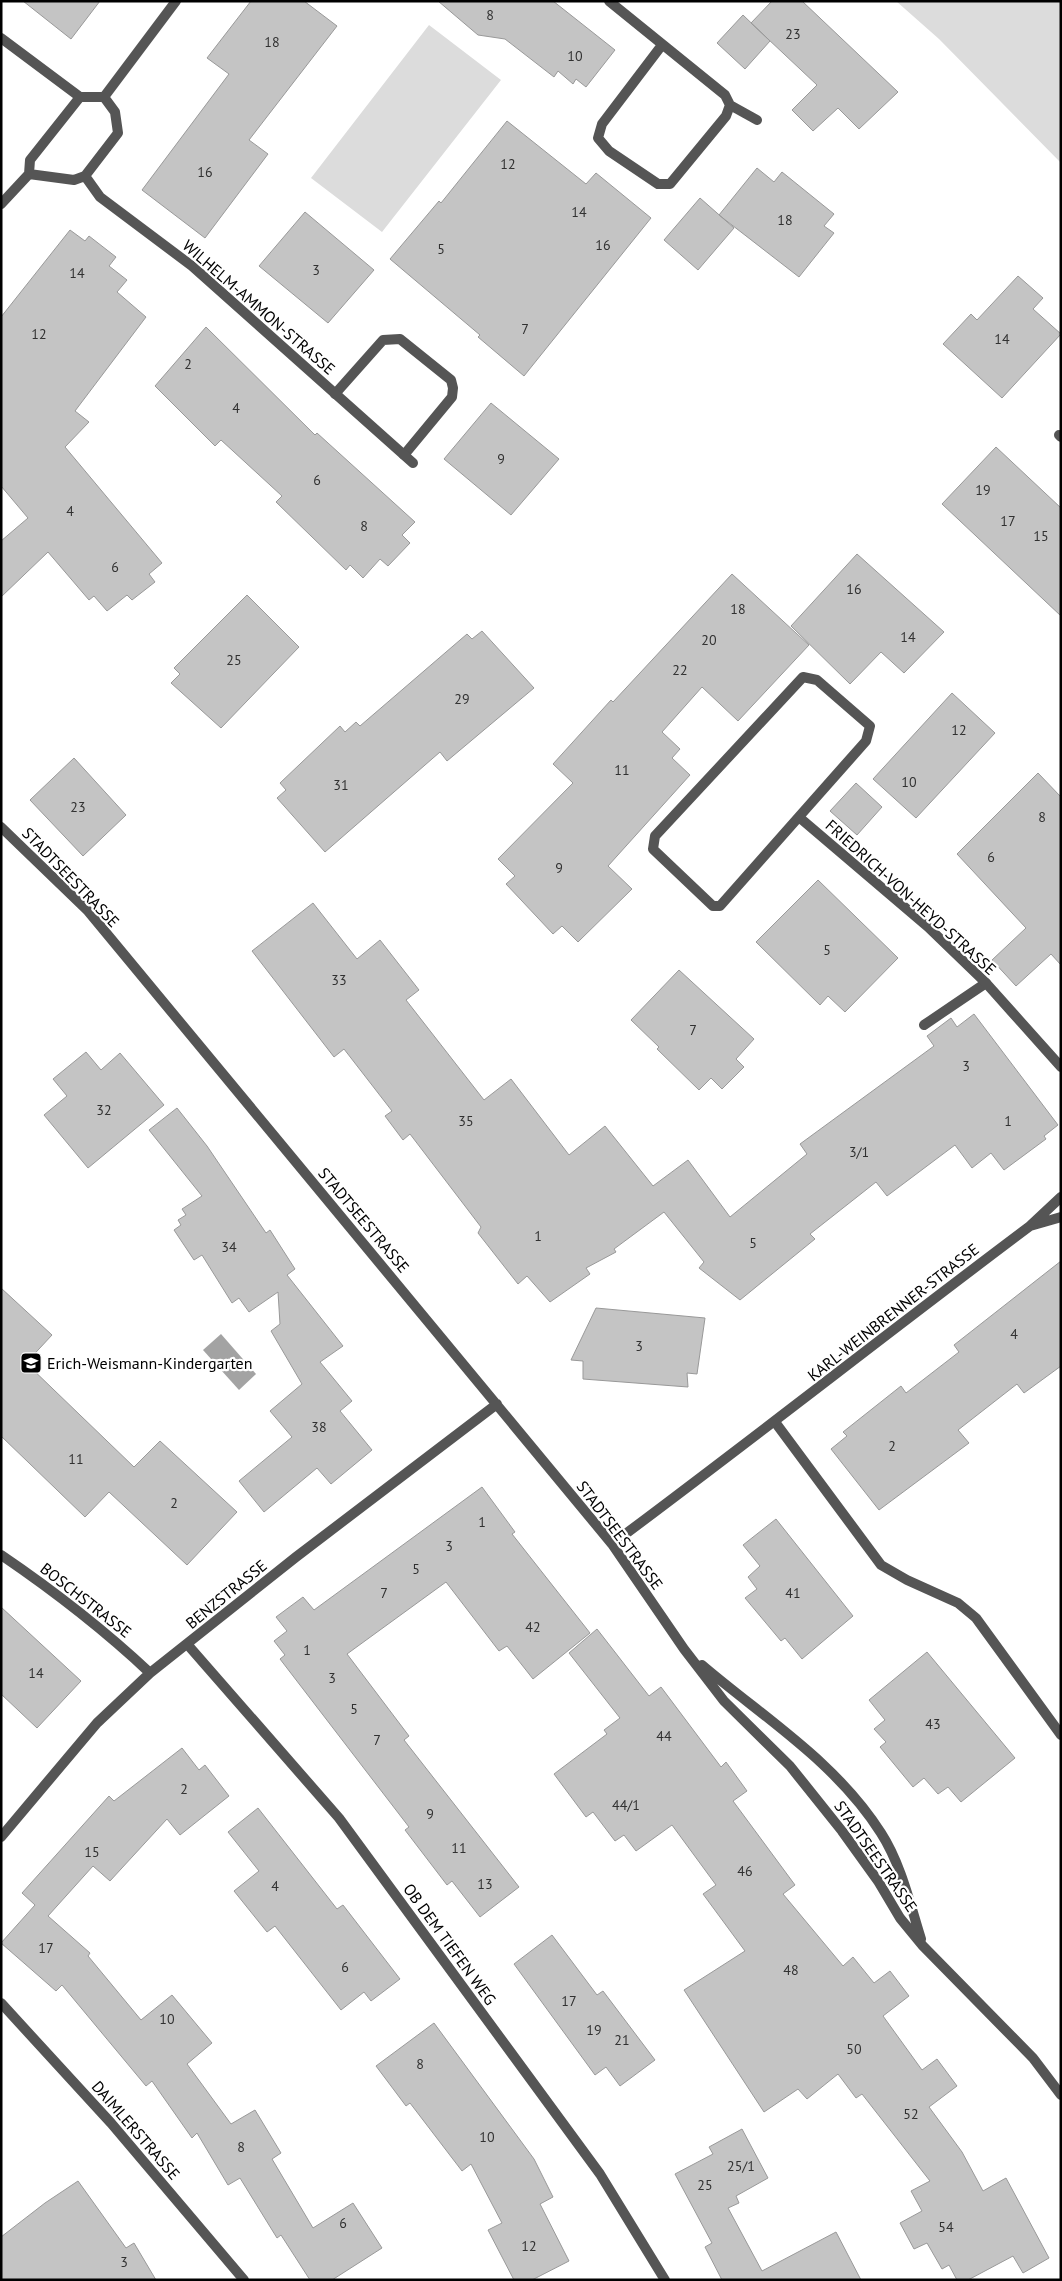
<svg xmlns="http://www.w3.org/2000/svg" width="1062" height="2281" font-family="'PT Sans',sans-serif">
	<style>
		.green { fill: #dcdcdc }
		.water { fill: #a3a3a3 }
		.building { fill: #c4c4c4; stroke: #999 }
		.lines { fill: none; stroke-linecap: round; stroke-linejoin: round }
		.service { stroke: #555; stroke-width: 10 }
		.minor { stroke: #555; stroke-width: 10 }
		.labels { text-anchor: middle; stroke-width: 4.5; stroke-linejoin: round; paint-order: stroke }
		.number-label { font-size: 14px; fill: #313131 }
		.street-label { font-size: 16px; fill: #000; stroke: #fff }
		.poi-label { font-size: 16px; fill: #000; stroke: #fff; text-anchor: start }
	</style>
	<rect width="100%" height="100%" fill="#fff"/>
	<path class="green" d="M 896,1 L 1061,1 L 1061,163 L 939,39 Z
		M 429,25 L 501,80 L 382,232 L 311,178 Z"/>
	<path class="water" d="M 221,1334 L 256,1374 L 239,1390 L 203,1350 Z"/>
	<path class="building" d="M 23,1 L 100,1 L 71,39 Z
		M 251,1 L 304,1 L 337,26 L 249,140 L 268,154 L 205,238 L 142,190 L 229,74 L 207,58 Z
		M 438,1 L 553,1 L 615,50 L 586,87 L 576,79 L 573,84 L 558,71 L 554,77 L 505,39 L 478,35 Z
		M 772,1 L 802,1 L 898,92 L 859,129 L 838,108 L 813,131 L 792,110 L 817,85 L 751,23 Z
		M 743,15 L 770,41 L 745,69 L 717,43 Z
		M 507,121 L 586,184 L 596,173 L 651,218 L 524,376 L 478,337 L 480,335 L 390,259 L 439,201 L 441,203 Z
		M 757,168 L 774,182 L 782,172 L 834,214 L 824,226 L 834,233 L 799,277 L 719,215 Z
		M 700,198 L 734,228 L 698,270 L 664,240 Z
		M 305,212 L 374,270 L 328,323 L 259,266 Z
		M 70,230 L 85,241 L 89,236 L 116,257 L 109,266 L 127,280 L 117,292 L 146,317 L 75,411 L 89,422 L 65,447 L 162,563 L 149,574 L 155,582 L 132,600 L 127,595 L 107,611 L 94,596 L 89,600 L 48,552 L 1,597 L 1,541 L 28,518 L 1,486 L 1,317 Z
		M 1018,276 L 1043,298 L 1033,309 L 1061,334 L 1002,398 L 943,344 L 971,314 L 977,320 Z
		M 206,327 L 315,435 L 317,433 L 415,522 L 402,535 L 410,543 L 388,566 L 380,559 L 363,578 L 350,565 L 346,570 L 276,502 L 282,496 L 221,440 L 215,446 L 155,386 Z
		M 491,403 L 559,459 L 511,515 L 444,459 Z
		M 996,447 L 1061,508 L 1061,616 L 942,504 Z
		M 857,554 L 944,632 L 904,673 L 881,652 L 850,684 L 791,626 Z
		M 732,574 L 809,645 L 738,721 L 702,687 L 662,732 L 680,749 L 672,758 L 690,775 L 608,866 L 632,889 L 578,942 L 562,926 L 553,934 L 506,884 L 515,876 L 498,859 L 573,783 L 553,764 L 611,700 L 613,702 Z
		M 247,595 L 299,647 L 221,728 L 171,683 L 180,674 L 174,668 Z
		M 482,631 L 534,688 L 447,761 L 440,752 L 325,852 L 277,798 L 286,790 L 280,783 L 340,726 L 345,732 L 356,722 L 360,726 L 467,634 L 472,639 Z
		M 952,693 L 995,733 L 916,818 L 873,779 Z
		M 74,758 L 126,815 L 83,856 L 30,800 Z
		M 1038,773 L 1061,797 L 1061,965 L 1051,954 L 1016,986 L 992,960 L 1026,928 L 957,854 Z
		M 856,783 L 882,807 L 857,835 L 830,811 Z
		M 818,880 L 898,958 L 845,1012 L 828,996 L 820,1005 L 756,942 Z
		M 313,903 L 357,959 L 380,940 L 419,990 L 406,1000 L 484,1100 L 511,1079 L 569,1155 L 605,1126 L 653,1186 L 688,1160 L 730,1217 L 807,1154 L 800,1144 L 934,1046 L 927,1036 L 951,1018 L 957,1027 L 974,1014 L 1058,1125 L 1044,1136 L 1046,1139 L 1004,1170 L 991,1153 L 972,1168 L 955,1145 L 887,1196 L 876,1182 L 810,1234 L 815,1239 L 740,1300 L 699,1268 L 704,1262 L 664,1212 L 614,1249 L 616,1252 L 586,1268 L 590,1274 L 550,1302 L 527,1276 L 518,1284 L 478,1233 L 481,1227 L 410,1134 L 403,1140 L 385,1116 L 392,1111 L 344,1049 L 334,1057 L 252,951 Z
		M 679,970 L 754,1039 L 736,1059 L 744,1067 L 722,1089 L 711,1078 L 699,1090 L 657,1049 L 659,1047 L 631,1020 Z
		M 86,1052 L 101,1070 L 120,1053 L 164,1105 L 88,1168 L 44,1115 L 67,1096 L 53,1079 Z
		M 177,1108 L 207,1146 L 266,1233 L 270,1230 L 295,1269 L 287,1275 L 343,1346 L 320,1362 L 352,1401 L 340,1411 L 372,1450 L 331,1484 L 317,1468 L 264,1512 L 239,1481 L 292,1437 L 270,1411 L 302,1384 L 271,1331 L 280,1324 L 278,1292 L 249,1312 L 239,1298 L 232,1303 L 202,1255 L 194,1260 L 174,1230 L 181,1225 L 178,1220 L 186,1215 L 182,1209 L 202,1196 L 149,1130 Z
		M 1061,1261 L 1061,1366 L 1024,1393 L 1017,1384 L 958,1430 L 969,1443 L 879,1510 L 831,1449 L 847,1436 L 843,1432 L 901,1386 L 906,1393 L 959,1352 L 954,1345 Z
		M 1,1288 L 52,1335 L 26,1363 L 134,1467 L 160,1441 L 237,1512 L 187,1565 L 109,1492 L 85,1517 L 1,1436 Z
		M 596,1308 L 705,1318 L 697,1374 L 687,1373 L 688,1387 L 583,1379 L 583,1361 L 571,1360 Z
		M 482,1487 L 515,1532 L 512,1534 L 590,1633 L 533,1679 L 507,1646 L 499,1651 L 446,1582 L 347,1654 L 409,1736 L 404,1740 L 519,1887 L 480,1917 L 452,1881 L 447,1885 L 405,1830 L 409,1827 L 280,1659 L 285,1655 L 274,1641 L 287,1631 L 276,1617 L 303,1597 L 314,1610 Z
		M 776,1519 L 853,1616 L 802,1659 L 785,1638 L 781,1641 L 745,1598 L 757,1589 L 748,1577 L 760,1566 L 743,1545 Z
		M 1,1607 L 81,1681 L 37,1728 L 1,1694 Z
		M 597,1629 L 649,1696 L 661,1687 L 721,1767 L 726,1762 L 747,1791 L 733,1801 L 795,1885 L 783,1894 L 843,1966 L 853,1957 L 874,1983 L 890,1971 L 909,1996 L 883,2016 L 922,2070 L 937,2059 L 957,2086 L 929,2107 L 962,2152 L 983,2191 L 1006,2178 L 1049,2258 L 1023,2273 L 1013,2256 L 968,2280 L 957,2280 L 949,2265 L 942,2269 L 927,2243 L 914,2249 L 900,2223 L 922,2211 L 911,2191 L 930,2181 L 862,2094 L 856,2098 L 838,2074 L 807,2099 L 798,2089 L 764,2112 L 684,1990 L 745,1951 L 703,1894 L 716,1885 L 672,1825 L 636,1851 L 624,1835 L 615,1841 L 593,1812 L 586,1817 L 554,1774 L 607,1734 L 604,1730 L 620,1718 L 569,1653 Z
		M 927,1652 L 1015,1758 L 961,1802 L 948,1787 L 938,1794 L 924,1778 L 913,1787 L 880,1747 L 886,1742 L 874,1729 L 885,1720 L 869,1700 Z
		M 182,1748 L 199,1770 L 205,1765 L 229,1796 L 180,1835 L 167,1819 L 110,1881 L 93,1866 L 48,1916 L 90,1953 L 88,1956 L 141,2020 L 172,1995 L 212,2043 L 187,2064 L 231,2124 L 255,2110 L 281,2153 L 272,2159 L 313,2228 L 353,2203 L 382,2248 L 332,2280 L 310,2280 L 281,2235 L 277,2238 L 240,2178 L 228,2185 L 197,2133 L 192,2138 L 152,2081 L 146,2086 L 62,1985 L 56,1991 L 1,1943 L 35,1905 L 22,1893 L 109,1796 L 114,1801 Z
		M 258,1808 L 337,1909 L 343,1905 L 400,1979 L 371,2001 L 364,1992 L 341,2010 L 275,1926 L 267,1932 L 234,1891 L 259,1871 L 228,1832 Z
		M 552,1935 L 597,1995 L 603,1991 L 655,2060 L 620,2086 L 606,2067 L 595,2075 L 514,1964 Z
		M 434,2023 L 534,2159 L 553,2197 L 540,2204 L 569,2261 L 532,2280 L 514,2280 L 488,2230 L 502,2223 L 471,2164 L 462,2171 L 410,2103 L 406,2106 L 376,2066 Z
		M 742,2129 L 768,2178 L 736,2196 L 739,2203 L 728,2208 L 762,2271 L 836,2232 L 861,2280 L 722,2280 L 705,2247 L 712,2243 L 675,2174 L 713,2154 L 709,2147 Z
		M 78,2181 L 126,2248 L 134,2243 L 156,2280 L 1,2280 L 1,2237 L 45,2203 Z"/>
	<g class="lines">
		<path class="service" d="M 1,38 L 80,97
			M 335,394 L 383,340 L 400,339 L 451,380 L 453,388 L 452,397 L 404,455
			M 803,677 L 817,680 L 870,726 L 866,741 L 720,906 L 713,906 L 653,849 L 655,836 Z
			M 924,1025 L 986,983
			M 775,1422 L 881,1565 L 907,1580 L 958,1603 L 976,1618 L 1061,1735"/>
		<path class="minor" d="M 609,1 L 725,95 L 730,105 L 757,120
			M 662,45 L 602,124 L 598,138 L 609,151 L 658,184 L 670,184 L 726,116 L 730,105
			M 80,97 L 104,97 L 115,112 L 118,133 L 85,176 L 74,180 L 29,174 L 30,160 Z
			M 104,97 L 176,1
			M 85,176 L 100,197 L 192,266 L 413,463
			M 1,204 L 29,174
			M 1059,435 L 1061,437
			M 800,818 L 928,927 L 986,983 L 1061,1067
			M 1,827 L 88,911 L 612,1544 L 684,1649 L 724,1701 L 790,1766 L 842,1831 L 878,1881 L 900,1918 L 923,1946 L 1033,2058 L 1061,2095
			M 1061,1197 L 1030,1226 L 1061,1217
			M 612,1544 C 753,1439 890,1331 1030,1226
			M 1,1555 C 54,1591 103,1629 150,1673
			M 187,1644 L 339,1818 L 600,2174 L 665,2280
			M 702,1665 C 764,1718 836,1762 881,1833 C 901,1864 910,1904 921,1939
			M 1,1837 L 97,1723 L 150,1673 L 296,1557 L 497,1404
			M 1,2003 L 111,2123 L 244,2280"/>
	</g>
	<defs>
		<g id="school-square" transform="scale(1.125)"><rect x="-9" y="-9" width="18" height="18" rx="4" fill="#000" stroke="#fff"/><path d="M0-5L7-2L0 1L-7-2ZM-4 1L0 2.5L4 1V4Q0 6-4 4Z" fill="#fff"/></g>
	</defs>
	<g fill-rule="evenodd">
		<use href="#school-square" x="31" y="1363"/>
	</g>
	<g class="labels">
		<g class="number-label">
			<text x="490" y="20">8</text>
			<text x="793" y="39">23</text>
			<text x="272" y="47">18</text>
			<text x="575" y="61">10</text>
			<text x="508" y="169">12</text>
			<text x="205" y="177">16</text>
			<text x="579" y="217">14</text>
			<text x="785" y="225">18</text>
			<text x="603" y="250">16</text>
			<text x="441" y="254">5</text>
			<text x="316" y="275">3</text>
			<text x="77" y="278">14</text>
			<text x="525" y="334">7</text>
			<text x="39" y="339">12</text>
			<text x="1002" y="344">14</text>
			<text x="188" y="369">2</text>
			<text x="236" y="413">4</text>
			<text x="501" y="464">9</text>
			<text x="317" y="485">6</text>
			<text x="983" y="495">19</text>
			<text x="70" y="516">4</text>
			<text x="1008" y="526">17</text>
			<text x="364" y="531">8</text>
			<text x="1041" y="541">15</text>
			<text x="115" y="572">6</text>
			<text x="854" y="594">16</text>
			<text x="738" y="614">18</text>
			<text x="908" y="642">14</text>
			<text x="709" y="645">20</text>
			<text x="234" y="665">25</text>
			<text x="680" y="675">22</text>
			<text x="462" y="704">29</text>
			<text x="959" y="735">12</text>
			<text x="622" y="775">11</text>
			<text x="909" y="787">10</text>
			<text x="341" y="790">31</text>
			<text x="78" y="812">23</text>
			<text x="1042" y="822">8</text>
			<text x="991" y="862">6</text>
			<text x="559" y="873">9</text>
			<text x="827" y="955">5</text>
			<text x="339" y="985">33</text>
			<text x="693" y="1035">7</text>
			<text x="966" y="1071">3</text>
			<text x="104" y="1115">32</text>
			<text x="466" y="1126">35</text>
			<text x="1008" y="1126">1</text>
			<text x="859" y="1157">3/1</text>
			<text x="538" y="1241">1</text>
			<text x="753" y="1248">5</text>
			<text x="229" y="1252">34</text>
			<text x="1014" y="1339">4</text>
			<text x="639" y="1351">3</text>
			<text x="319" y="1432">38</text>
			<text x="892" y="1451">2</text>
			<text x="76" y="1464">11</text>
			<text x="174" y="1508">2</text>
			<text x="482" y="1527">1</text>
			<text x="449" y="1551">3</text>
			<text x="416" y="1574">5</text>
			<text x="384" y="1598">7</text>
			<text x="793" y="1598">41</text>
			<text x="533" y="1632">42</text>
			<text x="307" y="1655">1</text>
			<text x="36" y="1678">14</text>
			<text x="332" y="1683">3</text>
			<text x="354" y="1714">5</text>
			<text x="933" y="1729">43</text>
			<text x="664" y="1741">44</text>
			<text x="377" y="1745">7</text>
			<text x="184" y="1794">2</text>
			<text x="626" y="1810">44/1</text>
			<text x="430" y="1819">9</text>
			<text x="459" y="1853">11</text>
			<text x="92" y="1857">15</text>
			<text x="745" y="1876">46</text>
			<text x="485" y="1889">13</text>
			<text x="275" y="1891">4</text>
			<text x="46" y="1953">17</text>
			<text x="345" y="1972">6</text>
			<text x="791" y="1975">48</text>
			<text x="569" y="2006">17</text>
			<text x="167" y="2024">10</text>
			<text x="594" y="2035">19</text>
			<text x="622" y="2045">21</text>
			<text x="854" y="2054">50</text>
			<text x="420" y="2069">8</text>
			<text x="911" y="2119">52</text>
			<text x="487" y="2142">10</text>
			<text x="241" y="2152">8</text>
			<text x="741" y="2171">25/1</text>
			<text x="705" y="2190">25</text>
			<text x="343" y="2228">6</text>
			<text x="946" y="2232">54</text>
			<text x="529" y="2251">12</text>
			<text x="124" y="2267">3</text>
		</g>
		<g class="street-label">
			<text transform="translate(259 307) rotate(41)" y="6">WILHELM-AMMON-STRASSE</text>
			<text transform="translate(71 877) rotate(46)" y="6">STADTSEESTRASSE</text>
			<text transform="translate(911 897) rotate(42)" y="6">FRIEDRICH-VON-HEYD-STRASSE</text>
			<text transform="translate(364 1220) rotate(50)" y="6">STADTSEESTRASSE</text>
			<text transform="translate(893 1312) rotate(-38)" y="6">KARL-WEINBRENNER-STRASSE</text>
			<text transform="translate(620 1535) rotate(53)" y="6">STADTSEESTRASSE</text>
			<text transform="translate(226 1594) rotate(-39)" y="6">BENZSTRASSE</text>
			<text transform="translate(86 1600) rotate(38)" y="6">BOSCHSTRASSE</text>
			<text transform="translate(876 1856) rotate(55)" y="6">STADTSEESTRASSE</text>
			<text transform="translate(450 1944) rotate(54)" y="6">OB DEM TIEFEN WEG</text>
			<text transform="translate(136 2130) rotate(49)" y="6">DAIMLERSTRASSE</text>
		</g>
		<g class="poi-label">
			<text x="47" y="1369">Erich-Weismann-Kindergarten</text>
		</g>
	</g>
	<rect width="1062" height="2281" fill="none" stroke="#000000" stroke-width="5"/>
</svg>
